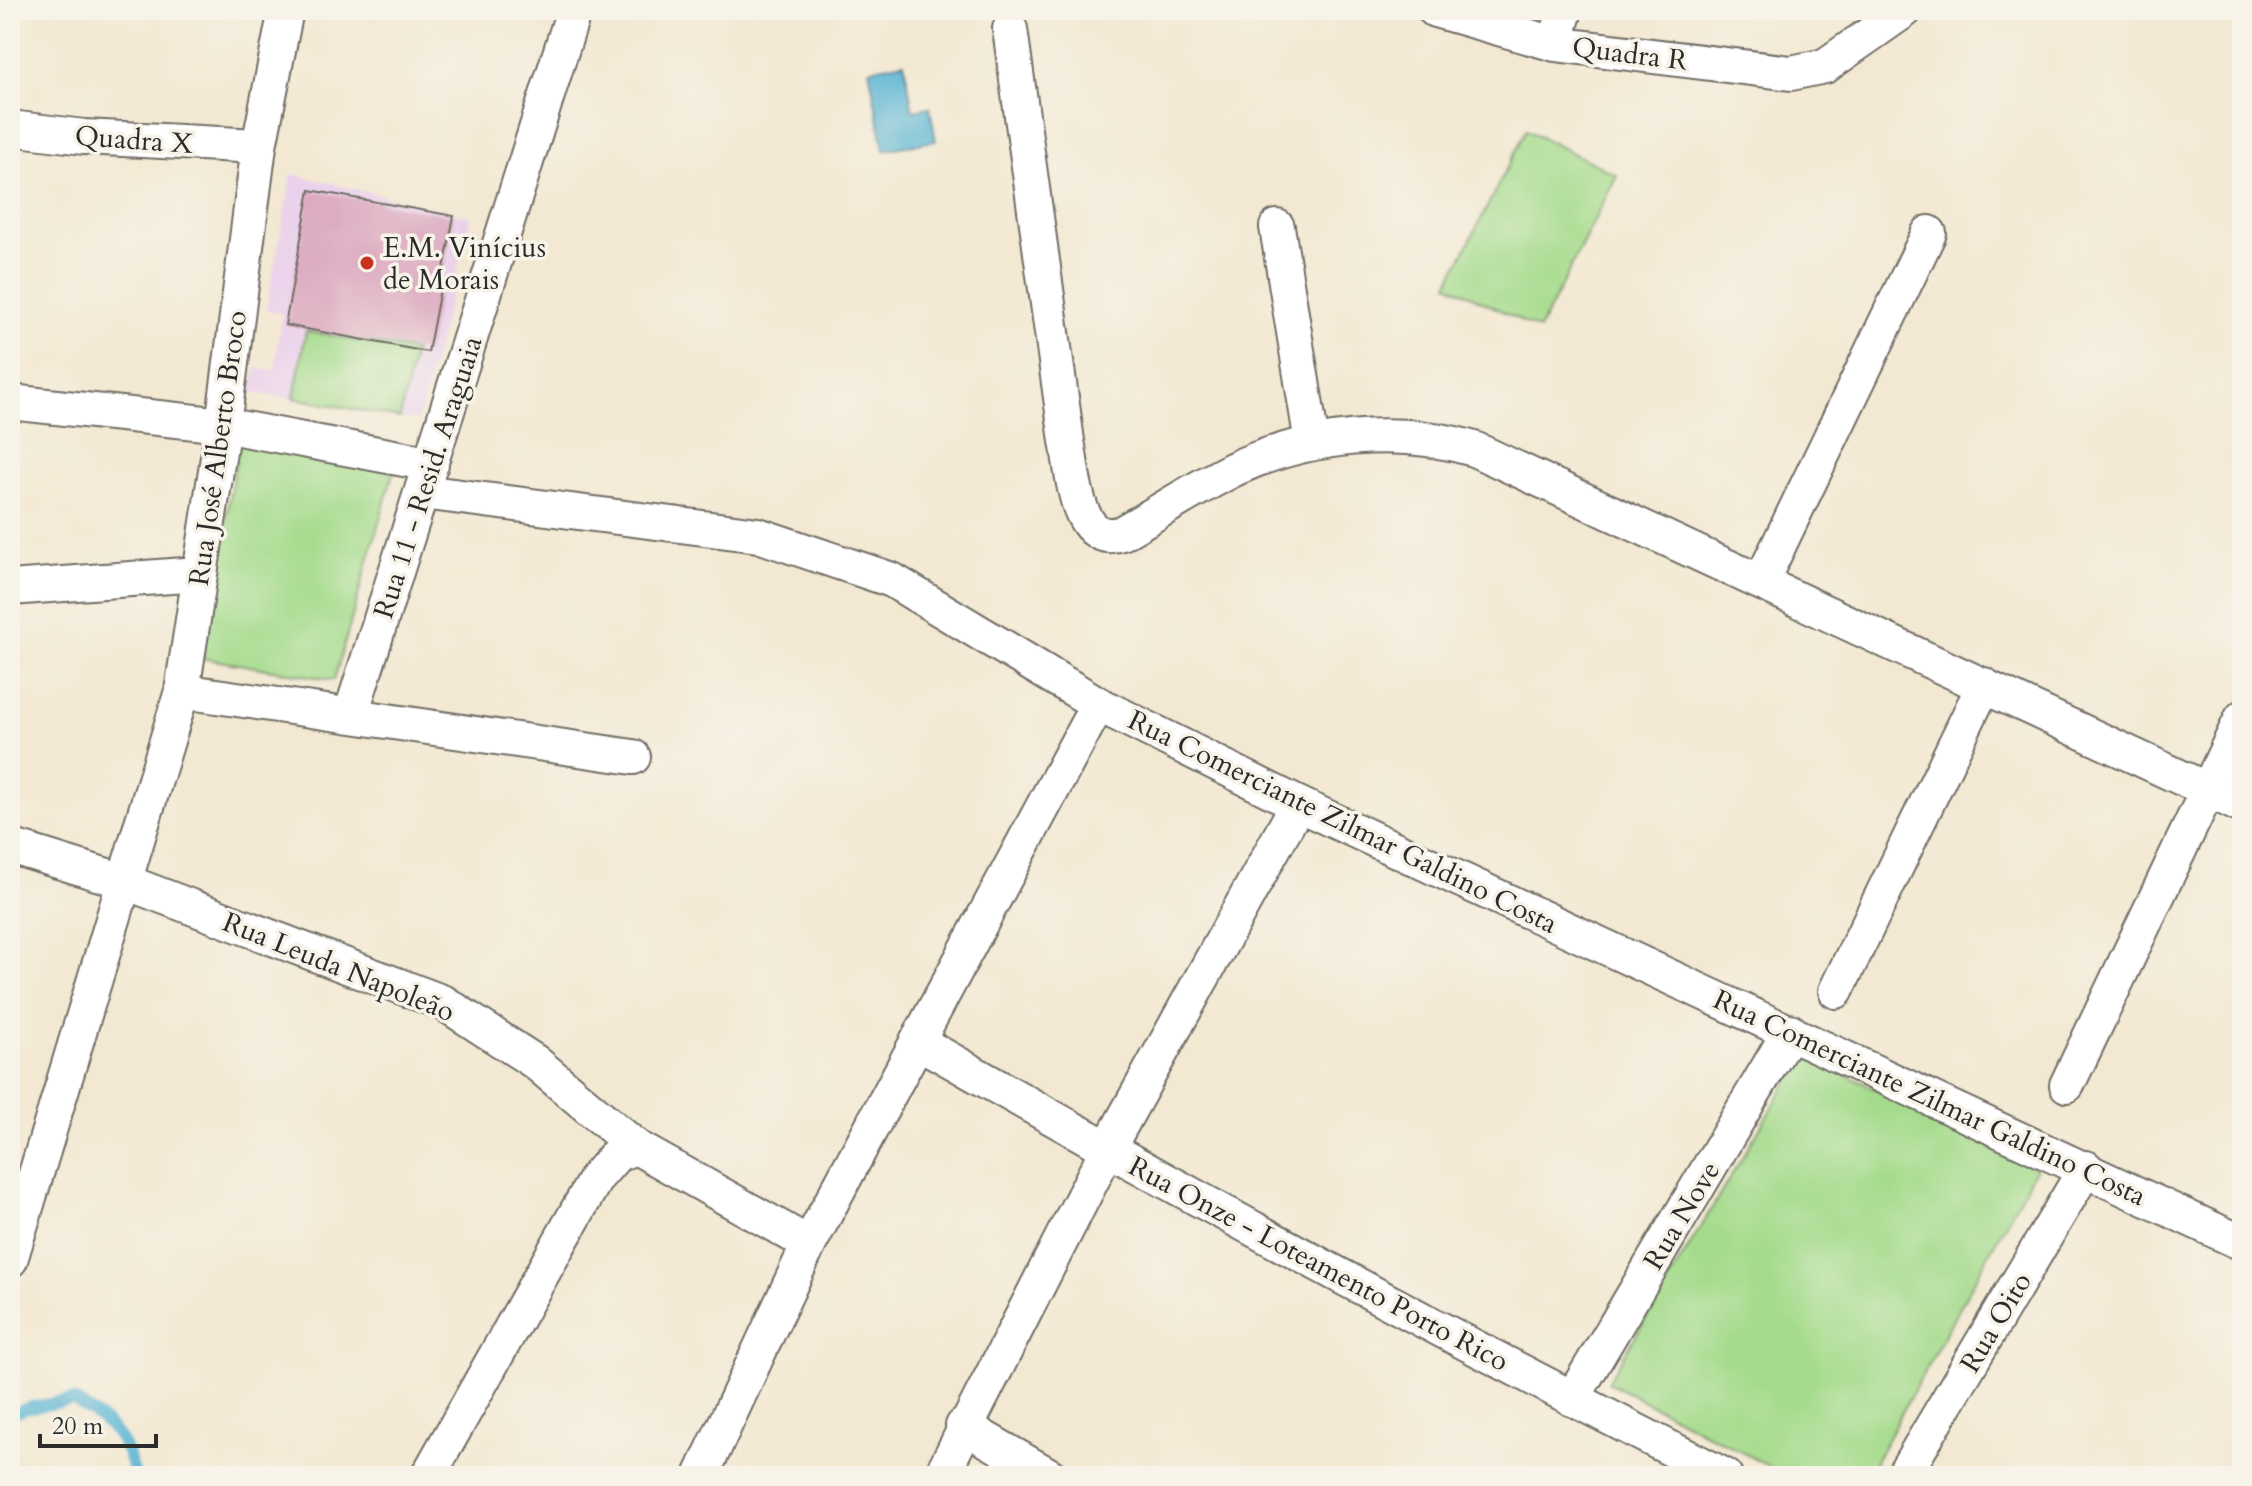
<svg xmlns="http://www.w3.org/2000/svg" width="2252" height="1486" font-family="Cardo,serif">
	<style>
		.built { fill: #ead1ec }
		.green { fill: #a5db8c; stroke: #68835c; stroke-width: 2 }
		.water { fill: #54b3d3; stroke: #406f7f; stroke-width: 2 }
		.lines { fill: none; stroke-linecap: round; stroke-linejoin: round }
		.stream { stroke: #54b3d3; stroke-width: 12 }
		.building { fill: #ddacc1 }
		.minor-casing { stroke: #716d65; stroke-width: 38 }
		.minor { stroke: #fff; stroke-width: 34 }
		.poi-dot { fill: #c8321e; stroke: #f7f3e8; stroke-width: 3 }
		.labels { text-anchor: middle; stroke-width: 7; stroke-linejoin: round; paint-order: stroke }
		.street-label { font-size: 28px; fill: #2b2b2b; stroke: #f7f3e8 }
		.poi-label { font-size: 28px; fill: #2b2b2b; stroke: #f7f3e8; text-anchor: start }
	</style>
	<rect width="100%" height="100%" fill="#f7f3e8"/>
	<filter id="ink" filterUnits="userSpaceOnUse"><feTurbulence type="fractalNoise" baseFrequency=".0125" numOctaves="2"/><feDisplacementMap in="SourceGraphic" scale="16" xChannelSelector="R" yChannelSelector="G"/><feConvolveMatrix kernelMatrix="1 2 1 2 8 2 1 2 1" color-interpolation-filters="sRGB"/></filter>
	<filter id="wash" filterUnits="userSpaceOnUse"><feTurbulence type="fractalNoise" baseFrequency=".006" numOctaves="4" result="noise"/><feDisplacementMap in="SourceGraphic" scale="32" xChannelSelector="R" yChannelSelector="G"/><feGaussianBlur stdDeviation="1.8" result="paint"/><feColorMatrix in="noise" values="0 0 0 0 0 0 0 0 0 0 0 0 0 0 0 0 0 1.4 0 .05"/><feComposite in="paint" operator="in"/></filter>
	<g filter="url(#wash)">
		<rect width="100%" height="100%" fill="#f3e8d2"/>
		<path class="built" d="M 292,174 L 471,217 L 418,421 L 251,392 L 256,368 L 275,370 L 281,314 L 266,309 Z"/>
		<path class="green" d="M 1526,130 L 1617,175 L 1539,330 L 1448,284 Z
			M 306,331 L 414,351 L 400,418 L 294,398 Z
			M 240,438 L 396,463 L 334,680 L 201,658 Z
			M 1804,1054 L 2036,1168 L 1867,1476 L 1787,1476 L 1608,1382 Z"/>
		<path class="water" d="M 904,62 L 913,110 L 930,107 L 936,141 L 884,150 L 869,69 Z"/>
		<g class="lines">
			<path class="stream" d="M 10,1415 L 27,1408 L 73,1400 C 110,1424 123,1432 135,1476"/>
		</g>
		<g id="blocks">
			<path class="building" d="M 310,190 L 454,216 L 428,352 L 285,325 Z"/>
		</g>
	</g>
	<g filter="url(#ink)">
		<use href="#blocks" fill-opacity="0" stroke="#716d65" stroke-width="2"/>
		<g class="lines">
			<g class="minor-casing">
				<path id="minor" d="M 1435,10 L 1555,44 L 1791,73 L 1825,66 L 1905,10
					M 1010,29 L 1067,441 C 1073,470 1075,549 1122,533 C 1159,512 1196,488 1234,469 C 1306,435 1398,426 1474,449 L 2242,806
					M 1555,44 L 1565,10
					M 10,128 L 84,137 L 259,146
					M 1277,227 L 1312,443
					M 10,402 L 223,425 L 431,464
					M 422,492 L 758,535 L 892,580 L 1098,704 L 1298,804 L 2242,1243
					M 1762,580 L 1929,233
					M 10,588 L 198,574
					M 182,691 L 633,757
					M 351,714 L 574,10
					M 10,846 L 123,881 L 444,1003 L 535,1062 L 636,1147
					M 1836,991 L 1984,685
					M 917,1041 C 1183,1193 1452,1339 1725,1476
					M 2067,1085 L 2242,718
					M 10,1260 L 182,691 L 223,425 L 259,146 L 286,10
					M 1572,1399 L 1790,1031
					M 963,1426 L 1050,1476
					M 428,1476 L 596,1178 L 617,1154 L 636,1147 L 809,1244
					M 701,1476 L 809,1244 L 1098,704
					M 941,1476 L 1107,1150 L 1298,804
					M 1903,1476 L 2086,1168"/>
			</g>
			<use href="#minor" class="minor"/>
		</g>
	</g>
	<circle class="poi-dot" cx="367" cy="263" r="8"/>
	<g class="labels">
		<g class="street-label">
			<text transform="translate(1630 53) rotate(7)" y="10">Quadra R</text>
			<text transform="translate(134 139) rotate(4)" y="10">Quadra X</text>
			<text transform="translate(217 448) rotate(-82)" y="10">Rua José Alberto Broco</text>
			<text transform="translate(427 477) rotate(-72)" y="10">Rua 11 - Resid. Araguaia</text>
			<text transform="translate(1343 821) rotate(26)" y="10">Rua Comerciante Zilmar Galdino Costa</text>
			<text transform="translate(339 966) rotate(22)" y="10">Rua Leuda Napoleão</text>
			<text transform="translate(1930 1097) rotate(25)" y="10">Rua Comerciante Zilmar Galdino Costa</text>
			<text transform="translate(1681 1215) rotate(-59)" y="10">Rua Nove</text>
			<text transform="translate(1319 1263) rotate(28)" y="10">Rua Onze - Loteamento Porto Rico</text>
			<text transform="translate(1995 1322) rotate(-59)" y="10">Rua Oito</text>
		</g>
		<g class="poi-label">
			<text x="383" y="257">E.M. Vinícius<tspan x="383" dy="32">de Morais</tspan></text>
		</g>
	</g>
	<rect width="2252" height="1486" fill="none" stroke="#f7f3e8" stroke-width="40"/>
	<path d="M40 1434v12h116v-12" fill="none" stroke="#2b2b2b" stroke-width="4"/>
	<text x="52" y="1434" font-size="24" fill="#2b2b2b" stroke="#f7f3e8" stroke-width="6" paint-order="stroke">20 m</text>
</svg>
